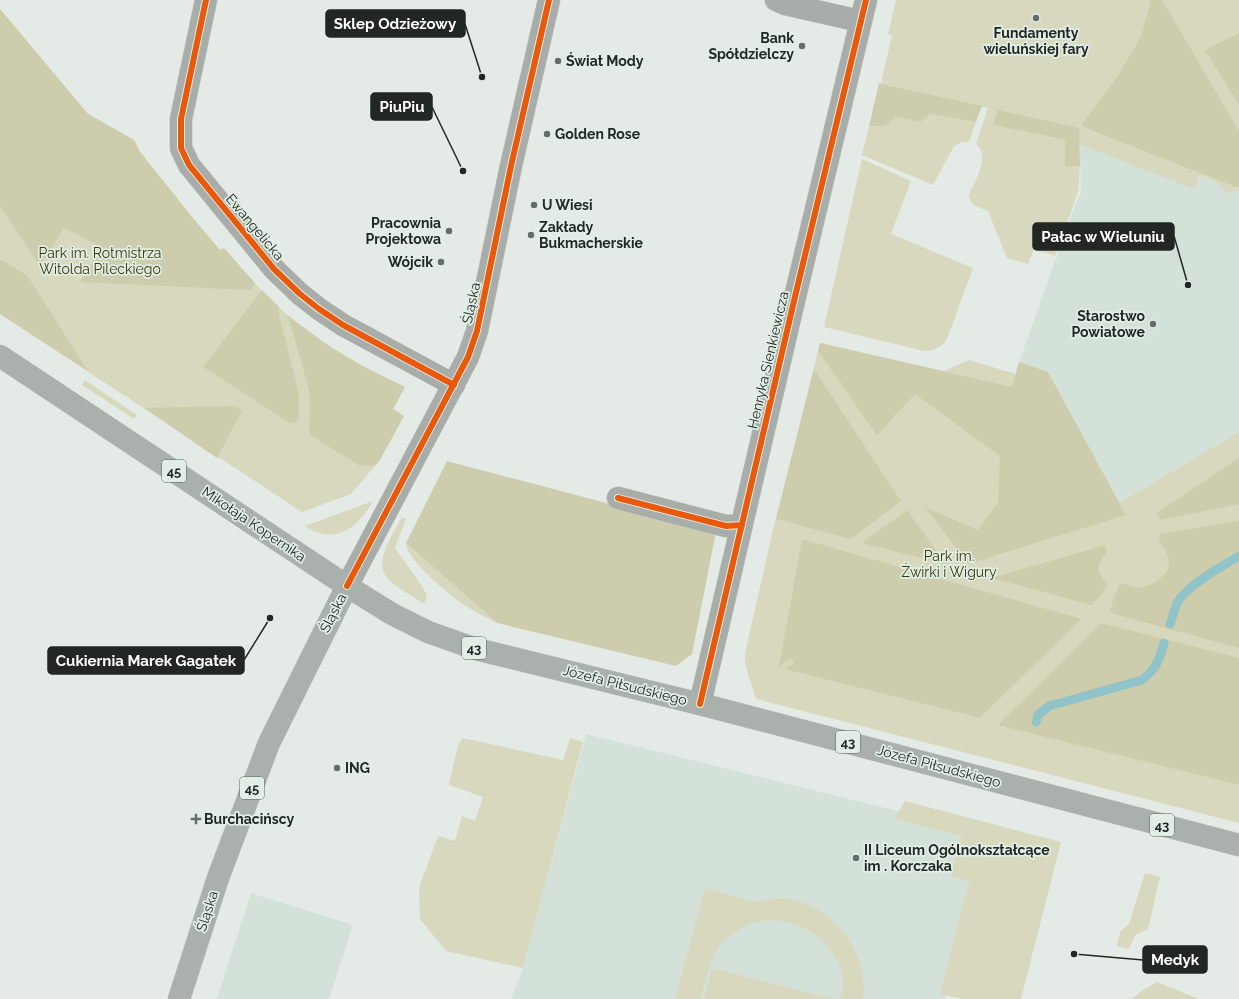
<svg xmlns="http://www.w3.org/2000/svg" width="1239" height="999" font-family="Raleway,sans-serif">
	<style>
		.built { fill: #d4e1d8 }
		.green { fill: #d8d8be }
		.forest { fill: #cdccac }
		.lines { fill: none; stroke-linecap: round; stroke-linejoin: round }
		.stream { stroke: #91c4c9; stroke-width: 9 }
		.street-casing { stroke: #c2c7c4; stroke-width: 23 }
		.primary-casing { stroke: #c2c7c4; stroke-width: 23 }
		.street { stroke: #a8adaa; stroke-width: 22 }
		.primary { stroke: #aab0ac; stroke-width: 22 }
		.cycleway-casing { stroke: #e1eee5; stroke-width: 8 }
		.cycleway { stroke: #e8590c; stroke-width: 6 }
		.poi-dot { fill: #676c68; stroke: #e1eee5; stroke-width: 1.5 }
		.labels { text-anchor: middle; stroke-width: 3.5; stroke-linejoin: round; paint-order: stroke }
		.shield { fill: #e1eee5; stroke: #5c635e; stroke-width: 1 }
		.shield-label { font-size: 13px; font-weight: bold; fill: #232724 }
		.poi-label { font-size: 14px; font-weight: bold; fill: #232724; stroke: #e1eee5; text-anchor: start }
		.street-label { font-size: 14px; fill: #232724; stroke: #e1eee5 }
		.park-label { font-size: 14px; fill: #3c360a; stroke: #e1eee5 }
		.leader { fill: none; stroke: #232724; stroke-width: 1.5 }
		.callout-dot { fill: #232724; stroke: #e1eee5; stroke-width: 1.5 }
		.callout { fill: #232724; stroke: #232724; stroke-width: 1.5 }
		.callout-label { font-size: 15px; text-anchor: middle; font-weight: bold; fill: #fff }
	</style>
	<rect width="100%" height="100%" fill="#e4ebe6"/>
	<path class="built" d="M 1079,128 L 1215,181 L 1227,194 L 1237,189 L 1239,192 L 1239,432 L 1119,503 L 1048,372 L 1019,362 L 1074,208 L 1081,192 Z
		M 586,734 L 987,833 L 945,999 L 511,999 L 523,968 Z
		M 251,893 L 353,925 L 329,999 L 217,999 Z"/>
	<path class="green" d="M 896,0 L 1239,0 L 1239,192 L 1237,189 L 1227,194 L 1215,181 L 1199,175 L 1194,189 L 1079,144 L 1078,128 L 993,125 L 1065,140 L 1065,166 L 1080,166 L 1078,192 L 1055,256 L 1034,249 L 1028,264 L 1007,258 L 988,211 C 979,207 970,206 969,195 C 975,180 991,157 976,144 L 988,108 L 881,83 L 892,35 L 888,34 Z
		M 0,9 L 88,114 L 134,140 L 140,152 L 192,217 L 220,250 L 224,248 C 244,271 264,296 289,316 C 324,345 364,368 405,387 L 393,409 L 404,416 L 380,460 L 351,494 L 302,512 L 0,314 Z
		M 930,114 L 976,122 L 969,142 L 961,142 L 954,146 L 933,185 L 862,155 L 869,126 C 879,127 890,128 894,117 L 921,122 Z
		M 862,159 L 911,181 L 891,234 L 973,268 L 947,339 C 941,348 935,350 924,351 L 824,327 Z
		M 820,343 L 944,371 L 969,360 L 1016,374 L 1019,362 L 1048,372 L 1119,503 L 1239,432 L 1239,823 L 756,699 L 745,664 L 745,653 L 773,530 Z
		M 85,380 L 137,415 L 134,419 L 82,385 Z
		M 373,501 C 358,528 335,546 305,526 Z
		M 402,517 L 406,519 L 395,548 L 424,589 L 427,597 L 424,604 C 413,596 398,589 388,579 C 372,562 394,533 402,517 Z
		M 406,543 L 497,623 C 486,617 475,612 464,605 C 451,596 405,559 406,543 Z
		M 463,738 L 563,760 L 570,738 L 583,742 L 523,968 L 446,951 L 420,919 L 419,888 L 438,836 L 455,841 L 462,816 L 475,821 L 483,797 L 449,785 L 458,745 Z
		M 905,801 L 1061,842 L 1021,999 L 963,999 L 940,994 L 969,881 L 951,876 L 961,836 L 895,819 L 897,814 Z
		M 1145,873 L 1160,877 L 1148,929 L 1135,935 L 1129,949 L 1117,946 L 1120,932 L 1129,924 Z
		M 705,888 C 715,891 726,894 737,897 C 741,898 747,901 751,901 C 766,902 778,896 794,900 C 836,910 870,956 863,999 L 840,999 C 841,994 843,989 843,984 C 841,933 774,901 734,933 C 730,936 725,939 722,942 C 710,959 706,979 701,999 L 675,999 Z
		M 712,968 L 833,999 L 704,999 Z
		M 1157,982 L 1199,999 L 1131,999 L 1145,989 Z"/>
	<path class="forest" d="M 1151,0 L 1162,0 L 1239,131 L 1239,186 L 1236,187 L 1081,126 L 1119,74 L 1141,37 Z
		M 0,9 L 88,114 L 134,140 L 140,152 L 192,217 L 220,250 L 224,248 L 255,283 L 250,290 L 80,282 L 103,248 L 64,228 L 40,266 L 0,206 Z
		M 1239,33 L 1239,105 L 1205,50 Z
		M 879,83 L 982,106 L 976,122 L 930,114 L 921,122 L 894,117 C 890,128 879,127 869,126 Z
		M 998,110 L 1079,128 L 1080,166 L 1065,166 L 1065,140 L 993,125 Z
		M 0,259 L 26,275 L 30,280 L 88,371 L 0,314 Z
		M 262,290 L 279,307 L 279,315 L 299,395 L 299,419 L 294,423 L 290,423 L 203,367 Z
		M 288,316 L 330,347 L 362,366 L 405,387 L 393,409 L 404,416 L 378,463 L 374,465 L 360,466 L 312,436 L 309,432 L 310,405 L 309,389 Z
		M 820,343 L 1012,387 L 1019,362 L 1048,372 L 1126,515 L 968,564 L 925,507 L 978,530 L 998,503 L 1000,456 L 915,394 L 877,435 L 818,351 Z
		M 814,369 L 901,501 L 851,539 L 776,519 Z
		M 230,406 L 238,408 L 242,411 L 217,458 L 144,408 Z
		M 1239,458 L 1239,504 L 1160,520 L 1157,513 Z
		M 447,461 L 716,532 L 692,654 L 676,666 L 497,623 L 406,543 Z
		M 907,510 L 946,564 L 862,543 Z
		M 1237,521 L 1239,521 L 1239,648 L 1114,614 L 1110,610 L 1119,584 L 1123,583 C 1125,584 1128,586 1131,587 C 1145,591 1169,578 1169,562 C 1169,549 1154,543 1161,534 Z
		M 802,539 L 1081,619 L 980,718 L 785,669 L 794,663 L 791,658 L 779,667 Z
		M 1105,545 L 1107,553 C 1096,564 1095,573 1108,584 L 1101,595 L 1091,605 L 992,578 Z
		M 1101,623 L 1239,658 L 1239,785 L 998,725 Z"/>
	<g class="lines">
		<path class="stream" d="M 1170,624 C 1173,617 1174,610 1177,603 C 1187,585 1221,567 1239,556
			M 1036,722 L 1038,715 L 1049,706 L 1142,680 C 1156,669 1160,659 1164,643"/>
		<g class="street-casing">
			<path id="street" d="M 206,0 L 181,119 L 181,148 L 189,165 L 274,269 L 300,294 L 319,309 L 343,325 L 454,385
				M 776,0 L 785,4 L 860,21
				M 618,498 L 726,526 L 742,525
				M 347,586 L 468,357 L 477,331 L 511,166 L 549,0
				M 700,704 L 794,301 L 866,0"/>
		</g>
		<g class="primary-casing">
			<path id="primary" d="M 0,356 L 347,586 L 392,614 L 428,632 L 476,649 L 700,704 L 1239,845
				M 179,999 L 218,878 L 269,743 L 347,586"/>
		</g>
		<use href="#street" class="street"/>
		<use href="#primary" class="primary"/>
		<g class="cycleway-casing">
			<path id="cycleway" d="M 206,0 L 181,119 L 181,148 L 189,165 L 274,269 L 300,294 L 319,309 L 343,325 L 454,385
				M 618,498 L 726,526 L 742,525
				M 347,586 L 468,357 L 477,331 L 511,166 L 549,0
				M 700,704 L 794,301 L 866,0"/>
		</g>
		<use href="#cycleway" class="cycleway"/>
	</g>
	<g class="poi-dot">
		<circle cx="1036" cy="18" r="4"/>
		<circle cx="802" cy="46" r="4"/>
		<circle cx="558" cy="61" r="4"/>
		<circle cx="547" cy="134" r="4"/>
		<circle cx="534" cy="205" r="4"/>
		<circle cx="449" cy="231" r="4"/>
		<circle cx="531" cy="235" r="4"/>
		<circle cx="441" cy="262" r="4"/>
		<circle cx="1153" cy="324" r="4"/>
		<circle cx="337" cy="768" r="4"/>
		<path d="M194 813h4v4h4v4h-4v4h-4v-4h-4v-4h4z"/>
		<circle cx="856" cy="858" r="4"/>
	</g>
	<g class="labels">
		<g class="shield">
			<rect x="162" y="460" width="24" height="22" rx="3"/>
			<rect x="462" y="637" width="24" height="22" rx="3"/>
			<rect x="836" y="731" width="24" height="22" rx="3"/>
			<rect x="240" y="777" width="24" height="22" rx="3"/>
			<rect x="1150" y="814" width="24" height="22" rx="3"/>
		</g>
		<g class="shield-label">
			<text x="174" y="476">45</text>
			<text x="474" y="653">43</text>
			<text x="848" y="747">43</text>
			<text x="252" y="793">45</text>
			<text x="1162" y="830">43</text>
		</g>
		<g class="poi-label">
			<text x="1036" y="38" text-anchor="middle">Fundamenty<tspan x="1036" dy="16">wieluńskiej fary</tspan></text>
			<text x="794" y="43" text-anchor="end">Bank<tspan x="794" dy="16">Spółdzielczy</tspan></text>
			<text x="566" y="66">Świat Mody</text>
			<text x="555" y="139">Golden Rose</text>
			<text x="542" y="210">U Wiesi</text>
			<text x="441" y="228" text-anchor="end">Pracownia<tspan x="441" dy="16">Projektowa</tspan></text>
			<text x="539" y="232">Zakłady<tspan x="539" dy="16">Bukmacherskie</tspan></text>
			<text x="433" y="267" text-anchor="end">Wójcik</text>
			<text x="1145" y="321" text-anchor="end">Starostwo<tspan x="1145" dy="16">Powiatowe</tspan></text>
			<text x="345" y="773">ING</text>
			<text x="204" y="824">Burchacińscy</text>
			<text x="864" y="855">II Liceum Ogólnokształcące<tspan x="864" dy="16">im . Korczaka</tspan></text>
		</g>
		<g class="street-label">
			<text transform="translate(255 227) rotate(50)" y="5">Ewangelicka</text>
			<text transform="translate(471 303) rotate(-78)" y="5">Śląska</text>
			<text transform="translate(768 360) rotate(-77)" y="5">Henryka Sienkiewicza</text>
			<text transform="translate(254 524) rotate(34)" y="5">Mikołaja Kopernika</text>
			<text transform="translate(333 613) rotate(-63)" y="5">Śląska</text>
			<text transform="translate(625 685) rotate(14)" y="5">Józefa Piłsudskiego</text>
			<text transform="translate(939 766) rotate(15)" y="5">Józefa Piłsudskiego</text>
			<text transform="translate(207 911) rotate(-72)" y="5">Śląska</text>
		</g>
		<g class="park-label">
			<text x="100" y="258">Park im. Rotmistrza<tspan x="100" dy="16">Witolda Pileckiego</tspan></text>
			<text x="949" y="561">Park im.<tspan x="949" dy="16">Żwirki i Wigury</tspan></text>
		</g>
	</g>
	<path class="leader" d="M482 77L465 24M463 171L432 107M1188 285L1174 236M270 618L244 660M1074 954L1143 960"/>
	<g class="callout-dot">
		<circle cx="482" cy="77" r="4"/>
		<circle cx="463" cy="171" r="4"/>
		<circle cx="1188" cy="285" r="4"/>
		<circle cx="270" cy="618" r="4"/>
		<circle cx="1074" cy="954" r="4"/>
	</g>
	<g class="callout">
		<rect x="326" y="10" width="139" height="27" rx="4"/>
		<rect x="371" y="93" width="61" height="27" rx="4"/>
		<rect x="1033" y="223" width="141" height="27" rx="4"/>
		<rect x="48" y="647" width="196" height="27" rx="4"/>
		<rect x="1143" y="946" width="64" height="27" rx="4"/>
	</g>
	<g class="callout-label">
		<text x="395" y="29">Sklep Odzieżowy</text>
		<text x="402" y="112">PiuPiu</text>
		<text x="1103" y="242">Pałac w Wieluniu</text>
		<text x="146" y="666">Cukiernia Marek Gagatek</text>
		<text x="1175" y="965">Medyk</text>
	</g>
</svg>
